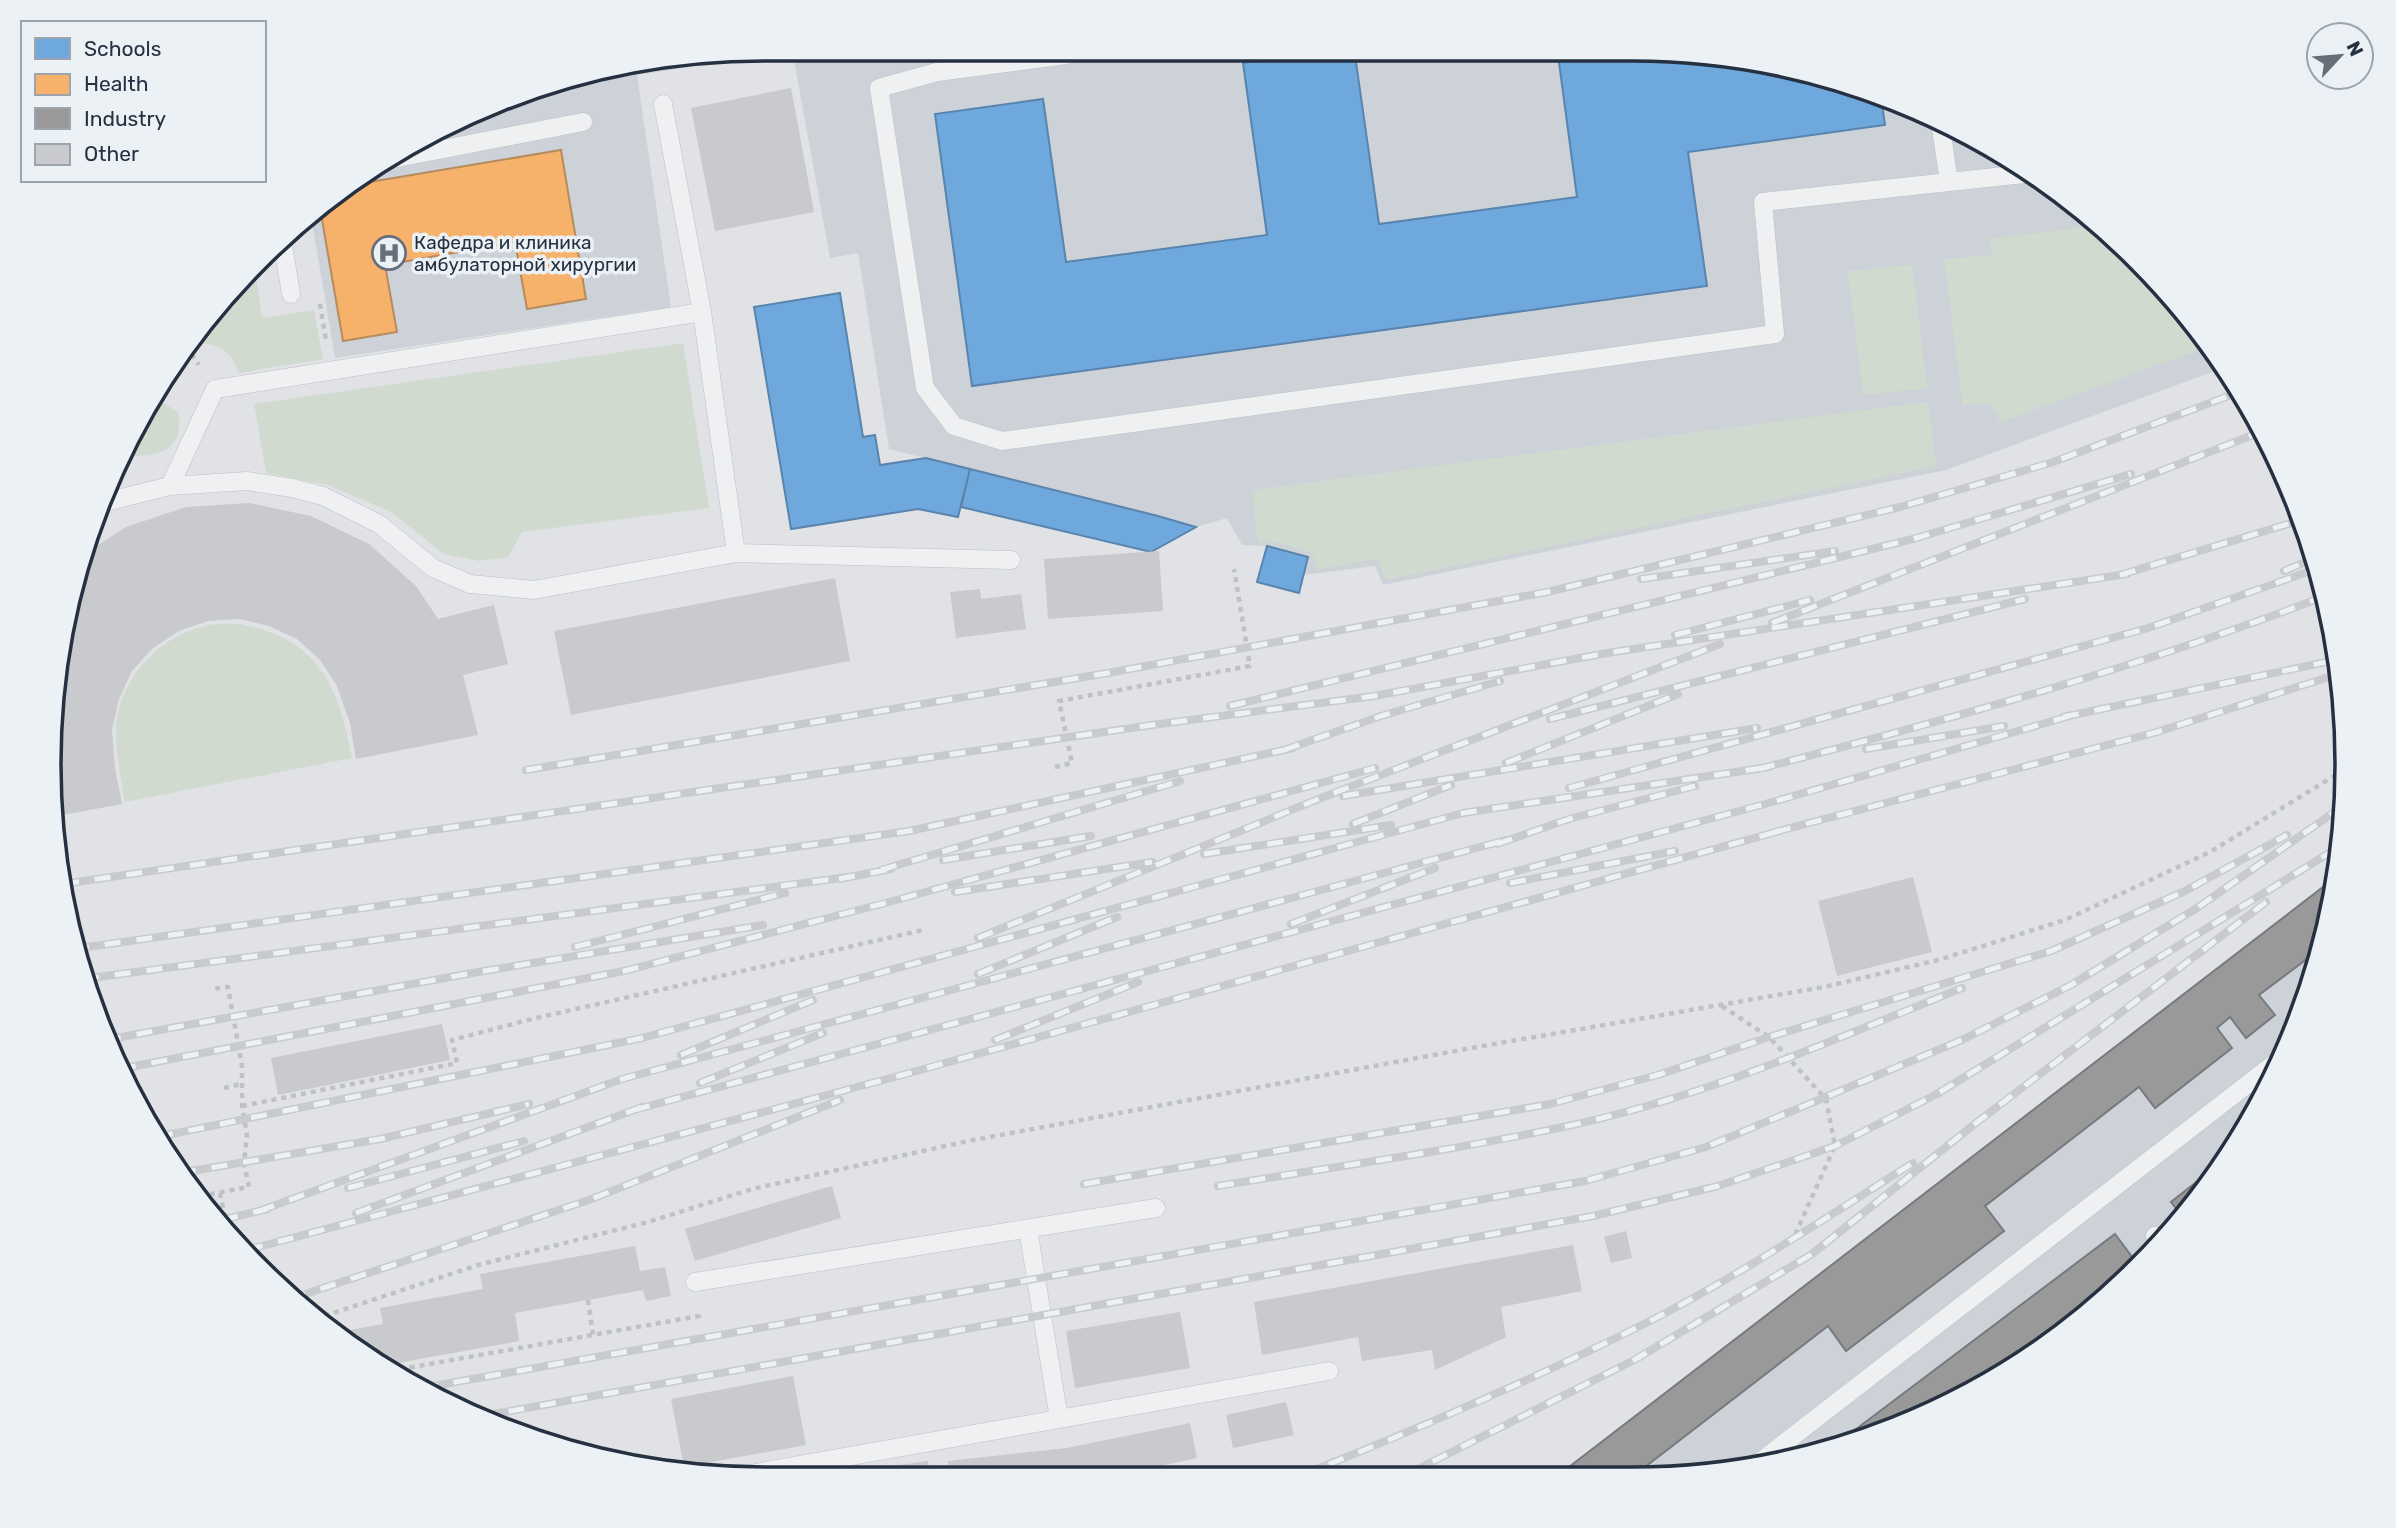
<svg xmlns="http://www.w3.org/2000/svg" width="2396" height="1528" font-family="Rubik,sans-serif">
	<style>
		.built { fill: #cdd2d9 }
		.green { fill: #d1dacf }
		.schools { fill: #6fa8dc; stroke: #5984ad; stroke-width: 2 }
		.health { fill: #f6b26b; stroke: #b78b5e; stroke-width: 2 }
		.industry { fill: #999; stroke: #767a7e; stroke-width: 2 }
		.building { fill: #c8cacd }
		.lines { fill: none; stroke-linecap: round; stroke-linejoin: round }
		.service-casing { stroke: #bec0c3; stroke-width: 19 }
		.path { stroke: #bfc1c5; stroke-width: 4.5; stroke-dasharray: 5 5; stroke-linecap: butt }
		.service { stroke: #eff0f2; stroke-width: 18 }
		.rail-casing { stroke: #c8cacd; stroke-width: 8 }
		.rail { stroke: #ecf1f6; stroke-width: 5; stroke-dasharray: 16; stroke-linecap: butt }
		.labels { text-anchor: middle; stroke-width: 7; stroke-linejoin: round; paint-order: stroke }
		.poi-label { font-size: 19px; fill: #253040; stroke: #ecf1f6; text-anchor: start }
		.rim { fill: none; stroke: #253040; stroke-width: 3.5 }
	</style>
	<rect width="100%" height="100%" fill="#e0e2e5"/>
	<path class="built" d="M 670,55 L 771,55 L 637,75 L 671,307 L 335,358 L 311,216 L 366,170 L 535,87 Z
		M 793,55 L 1726,55 L 1906,104 L 2029,169 L 2103,226 L 2199,328 L 2223,368 L 1946,470 L 1383,585 L 1375,566 L 1303,575 L 1308,557 L 1267,546 L 1242,545 L 1227,518 L 1196,527 L 889,449 L 858,253 L 830,258 Z
		M 2336,877 L 2309,993 L 2251,1121 L 2170,1235 L 2068,1331 L 1949,1405 L 1817,1455 L 1678,1477 L 1556,1477 Z"/>
	<path class="green" d="M 2102,225 L 2199,328 L 2210,346 L 2000,422 L 1990,403 L 1963,405 L 1944,259 L 1992,255 L 1989,239 Z
		M 254,263 L 262,318 L 314,310 L 323,359 L 239,373 C 231,348 212,340 186,345 Z
		M 1912,265 L 1927,388 L 1863,395 L 1848,271 Z
		M 683,343 L 709,508 L 522,532 L 508,557 L 479,561 L 444,554 L 391,512 L 328,485 L 266,473 L 254,404 Z
		M 152,396 L 178,412 C 186,453 155,457 122,456 Z
		M 1928,402 L 1936,466 L 1386,580 L 1377,559 L 1319,569 L 1311,552 L 1267,540 L 1258,543 L 1252,490 Z
		M 241,624 C 319,639 339,687 352,758 L 125,802 C 121,779 116,756 116,732 C 117,680 159,635 209,625 C 219,623 231,624 241,624 Z"/>
	<path class="schools" d="M 1301,55 L 1355,55 L 1379,224 L 1577,197 L 1558,55 L 1726,55 L 1881,97 L 1885,125 L 1688,152 L 1707,286 L 972,386 L 935,114 L 1043,99 L 1066,262 L 1267,235 L 1243,63 Z
		M 840,293 L 863,437 L 875,435 L 880,465 L 926,458 L 970,469 L 958,517 L 918,509 L 791,529 L 754,307 Z
		M 970,469 L 1158,516 L 1196,527 L 1151,552 L 961,507 Z
		M 1267,546 L 1308,557 L 1299,593 L 1257,582 Z"/>
	<path class="health" d="M 561,150 L 586,299 L 527,309 L 515,242 L 385,265 L 397,332 L 343,341 L 320,208 L 346,186 Z"/>
	<path class="industry" d="M 2336,877 L 2320,949 L 2259,995 L 2275,1015 L 2246,1038 L 2230,1017 L 2217,1028 L 2232,1048 L 2155,1108 L 2139,1087 L 1985,1206 L 2004,1231 L 1846,1351 L 1828,1326 L 1632,1477 L 1556,1477 Z
		M 2222,1162 L 2183,1217 L 2171,1202 Z
		M 2115,1234 L 2138,1265 L 2068,1331 L 1949,1405 L 1827,1451 Z"/>
	<path class="building" d="M 791,88 L 814,212 L 715,231 L 691,108 Z
		M 249,503 L 311,516 L 369,544 L 416,586 L 438,619 L 494,605 L 508,664 L 463,675 L 478,735 L 356,759 L 350,723 L 337,686 L 320,660 L 297,639 L 269,626 L 239,619 L 208,621 L 179,631 L 153,648 L 132,671 L 119,699 L 112,729 L 115,768 L 122,804 L 52,817 L 51,718 L 83,555 L 126,527 L 186,507 Z
		M 1159,551 L 1163,611 L 1048,619 L 1044,559 Z
		M 835,578 L 850,661 L 571,715 L 554,631 Z
		M 980,589 L 981,599 L 1021,594 L 1026,629 L 956,638 L 950,592 Z
		M 1913,877 L 1932,952 L 1837,976 L 1818,901 Z
		M 442,1024 L 450,1060 L 278,1095 L 271,1058 Z
		M 832,1186 L 841,1218 L 695,1261 L 685,1229 Z
		M 1626,1231 L 1632,1258 L 1611,1263 L 1604,1237 Z
		M 1573,1245 L 1582,1291 L 1501,1307 L 1506,1337 L 1435,1370 L 1432,1350 L 1362,1361 L 1358,1337 L 1262,1355 L 1254,1302 Z
		M 635,1246 L 640,1271 L 665,1267 L 671,1296 L 646,1301 L 643,1290 L 515,1313 L 519,1341 L 381,1366 L 333,1333 L 383,1324 L 380,1308 L 483,1289 L 480,1274 Z
		M 1180,1312 L 1190,1368 L 1075,1388 L 1066,1331 Z
		M 793,1376 L 806,1445 L 684,1467 L 671,1399 Z
		M 1286,1402 L 1294,1435 L 1233,1448 L 1226,1415 Z
		M 1190,1423 L 1197,1458 L 1117,1475 L 950,1474 L 948,1461 L 1067,1448 Z
		M 928,1461 L 930,1474 L 872,1474 L 871,1469 Z"/>
	<g class="lines">
		<g class="service-casing">
			<path id="service" d="M 1066,55 L 937,72 L 879,88 L 925,388 L 954,426 L 1002,441 L 1775,334 L 1763,202 L 1949,182 L 1940,122
				M 387,160 L 583,122
				M 1949,182 L 2033,173
				M 282,239 L 291,294
				M 702,312 L 736,553
				M 170,486 L 215,389 L 702,312 L 663,104
				M 101,503 L 170,486 L 247,481 L 292,488 L 323,496 L 379,524 L 433,568 L 470,584 L 534,590 L 736,553 L 1011,560
				M 1028,1229 L 1059,1419
				M 2155,1236 L 2161,1243
				M 695,1282 L 1156,1208
				M 1756,1465 L 2280,1059
				M 755,1473 L 1329,1371"/>
		</g>
		<path class="path" d="M 320,304 L 326,340
			M 186,346 L 199,365
			M 1055,767 L 1072,763 L 1059,701 L 1250,666 L 1234,569
			M 1722,1006 L 1769,1037 L 1826,1099 L 1835,1146 L 1794,1237
			M 224,1088 L 241,1084
			M 242,1106 L 457,1063 L 452,1040 L 532,1019 L 923,930
			M 220,1193 L 227,1227
			M 200,1196 L 249,1187 L 244,1163 L 247,1135 L 242,1106 L 242,1066 L 228,987 L 210,989
			M 588,1300 L 593,1335
			M 315,1319 L 478,1265 L 648,1222 L 752,1189 L 968,1141 L 1477,1047 L 1824,987 L 1938,960 L 2065,920 L 2210,852 L 2344,770
			M 390,1371 L 699,1316 L 698,1312"/>
		<use href="#service" class="service"/>
		<g class="rail-casing">
			<path id="rail" d="M 2284,571 L 2315,558
				M 2120,575 L 2301,520
				M 1641,579 L 1835,551
				M 1772,623 L 2263,431
				M 1675,635 L 1810,600
				M 1230,706 L 1913,539 L 2131,474
				M 2063,717 L 2336,660
				M 1550,719 L 2025,599
				M 1866,749 L 2004,726
				M 1284,750 L 1381,716 L 1500,681
				M 1506,763 L 1678,694
				M 1759,769 C 1950,719 2141,667 2325,596
				M 526,770 L 1108,673 L 1547,592 L 1900,507 L 2053,462 L 2239,392
				M 1569,788 L 2148,628 L 2319,568
				M 1343,796 L 1757,728
				M 1353,824 L 1451,785
				M 1775,832 L 2157,732 L 2338,674
				M 1497,844 L 1569,819 L 1695,786
				M 1204,854 L 1391,825
				M 943,860 L 1091,836
				M 881,870 L 1180,781
				M 839,879 L 891,869
				M 1510,883 L 1675,851
				M 63,884 L 1152,725 L 1374,696 L 1607,653 L 2127,574
				M 955,892 L 1152,862
				M 1291,924 L 1435,868
				M 978,938 L 1316,800 L 1720,644
				M 575,947 L 785,893
				M 73,949 L 909,831 L 1293,748
				M 978,974 L 1117,917
				M 83,979 L 848,877
				M 105,1040 L 478,972 L 763,925
				M 995,1040 L 1138,982
				M 681,1055 L 813,1000
				M 120,1069 L 624,971 L 889,902 L 1375,768
				M 700,1083 L 823,1033
				M 634,1110 L 1776,801 L 2073,715
				M 157,1137 L 642,1038 L 1463,813 L 1769,767
				M 180,1173 L 380,1139 L 529,1104
				M 1084,1184 L 1550,1104 L 1661,1074 L 1769,1037 L 2051,951 L 2185,891 L 2287,835
				M 1218,1186 C 1333,1167 1449,1151 1563,1127 C 1702,1098 1831,1041 1962,988
				M 348,1188 L 524,1141
				M 259,1211 L 622,1079 L 1506,840
				M 356,1213 L 642,1107
				M 222,1220 L 267,1209
				M 247,1250 L 902,1075 L 1783,830
				M 290,1299 L 589,1200 L 840,1100
				M 422,1388 L 1585,1181 L 1706,1147 L 1964,1039 L 2071,985 L 2197,908 L 2343,806
				M 477,1417 L 1593,1216 L 1718,1186 L 1835,1146 L 1937,1094 L 2334,850
				M 1299,1476 C 1416,1430 1532,1380 1644,1324 C 1738,1277 1825,1218 1913,1163
				M 1404,1476 L 1636,1359 L 1812,1254 L 1976,1123 L 2266,902"/>
		</g>
		<use href="#rail" class="rail"/>
	</g>
	<defs>
		<g id="hospital-ring" transform="scale(1.75)"><circle r="9.5" fill="#ecf1f6" stroke="#666e7a" stroke-width="1.5"/><path d="M-5-5h3v3.5h4V-5h3V5h-3V1.5h-4V5h-3Z" fill="#666e7a"/></g>
	</defs>
	<g fill-rule="evenodd">
		<use href="#hospital-ring" x="389" y="253"/>
	</g>
	<g class="labels">
		<g class="poi-label">
			<text x="414" y="249">Кафедра и клиника<tspan x="414" dy="22">амбулаторной хирургии</tspan></text>
		</g>
	</g>
	<path d="M0 0H2396V1528H0ZM764 61H1632A703 703 0 0 1 2335 764V764A703 703 0 0 1 1632 1467H764A703 703 0 0 1 61 764V764A703 703 0 0 1 764 61Z" fill="#ecf1f6" fill-rule="evenodd"/>
	<path class="rim" d="M764 61H1632A703 703 0 0 1 2335 764V764A703 703 0 0 1 1632 1467H764A703 703 0 0 1 61 764V764A703 703 0 0 1 764 61Z"/>
	<rect x="21" y="21" width="245" height="161" fill="#ecf1f6" stroke="#9ca4ad" stroke-width="2"/>
	<rect x="35" y="38" width="35" height="21" fill="#6fa8dc" stroke="#9ca4ad" stroke-width="2"/>
	<text x="84" y="56" font-size="21" fill="#253040">Schools</text>
	<rect x="35" y="74" width="35" height="21" fill="#f6b26b" stroke="#9ca4ad" stroke-width="2"/>
	<text x="84" y="91" font-size="21" fill="#253040">Health</text>
	<rect x="35" y="108" width="35" height="21" fill="#999999" stroke="#9ca4ad" stroke-width="2"/>
	<text x="84" y="126" font-size="21" fill="#253040">Industry</text>
	<rect x="35" y="144" width="35" height="21" fill="#c8cacd" stroke="#9ca4ad" stroke-width="2"/>
	<text x="84" y="161" font-size="21" fill="#253040">Other</text>
	<g transform="translate(2340 56) rotate(64)"><circle r="33" fill="#ecf1f6" stroke="#9ca4ad" stroke-width="2"/>
	<path d="M0-5L12 26L0 18L-12 26Z" fill="#666e7a"/>
	<text y="-10" font-size="19" font-weight="bold" text-anchor="middle" fill="#253040">N</text>
	</g>
</svg>
